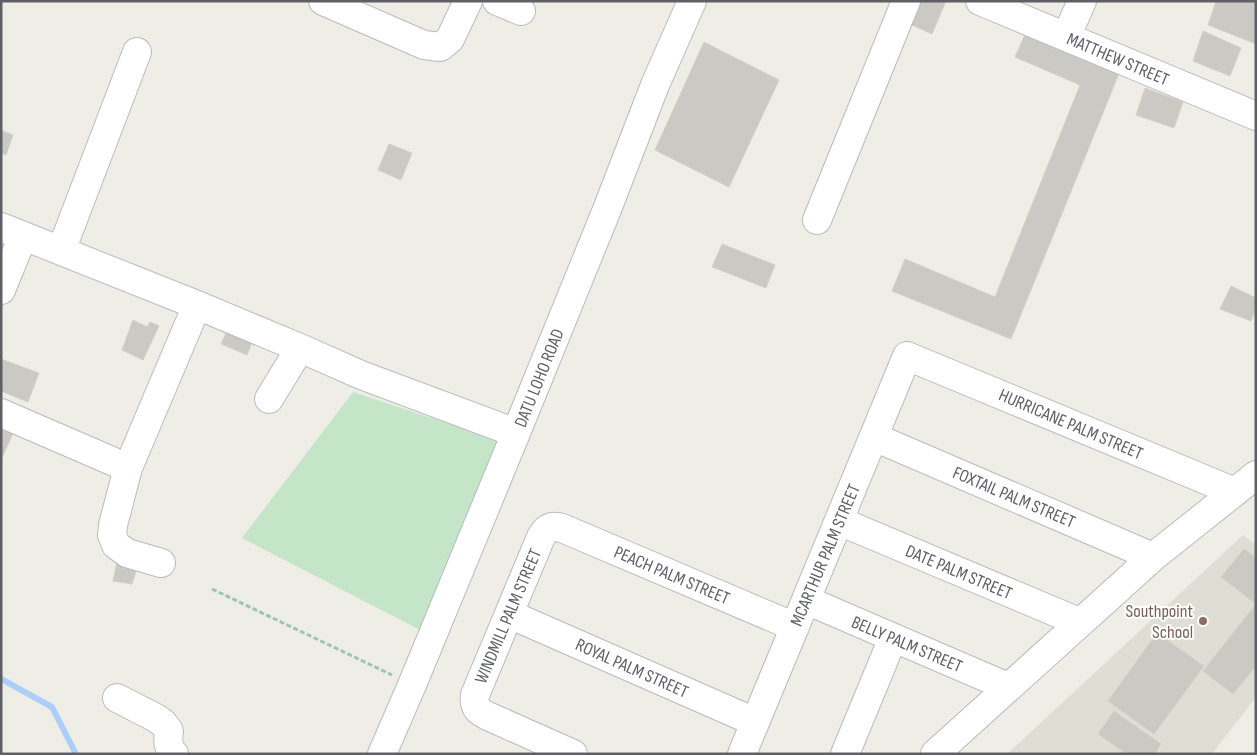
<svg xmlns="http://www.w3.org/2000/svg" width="1257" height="755" font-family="'Sofia Sans Condensed',sans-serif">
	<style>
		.education { fill: #dfded5 }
		.green { fill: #c5e5c9 }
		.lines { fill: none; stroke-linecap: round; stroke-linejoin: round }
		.stream { stroke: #accefa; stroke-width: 6 }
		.building { fill: #cbc9c3; stroke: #d4d1c5 }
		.minor-casing { stroke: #b9babf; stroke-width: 30 }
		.path { stroke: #9ec5ae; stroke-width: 3; stroke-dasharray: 5 2.5; stroke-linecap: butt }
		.minor { stroke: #fff; stroke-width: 28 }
		.education-dot { fill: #8d6e63; stroke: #fff; stroke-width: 2 }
		.labels { text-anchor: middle; stroke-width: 4; stroke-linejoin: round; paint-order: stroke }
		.street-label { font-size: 18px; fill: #5e6066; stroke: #fff }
		.education-label { font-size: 18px; fill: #785e54; stroke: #fff; text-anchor: end }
	</style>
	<rect width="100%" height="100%" fill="#efeee6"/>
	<path class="education" d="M 1243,535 L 1256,545 L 1256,697 L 1212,754 L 1007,754 Z"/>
	<path class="green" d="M 353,392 L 501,441 L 420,630 L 242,538 Z"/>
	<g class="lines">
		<path class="stream" d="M 1,679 L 52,707 L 76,754"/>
	</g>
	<path class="building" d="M 922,1 L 946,1 L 932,34 L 912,25 Z
		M 1216,1 L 1256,1 L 1256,44 L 1208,25 Z
		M 1203,31 L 1241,48 L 1230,76 L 1193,61 Z
		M 1026,32 L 1120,71 L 1011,339 L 892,291 L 905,259 L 995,297 L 1080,85 L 1015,57 Z
		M 704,42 L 779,80 L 729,187 L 655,150 Z
		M 1145,88 L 1183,102 L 1174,128 L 1136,115 Z
		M 1,130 L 13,135 L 6,155 L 1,153 Z
		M 389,144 L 412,153 L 401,180 L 378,170 Z
		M 722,244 L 775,265 L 766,288 L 712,267 Z
		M 1231,286 L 1256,298 L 1256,308 L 1251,321 L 1220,309 Z
		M 133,320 L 147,327 L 150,322 L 159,326 L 143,360 L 122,350 Z
		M 227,331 L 252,342 L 247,355 L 221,344 Z
		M 1,359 L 39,373 L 28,402 L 1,391 Z
		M 1,428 L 13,433 L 1,460 Z
		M 1244,549 L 1256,558 L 1256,666 L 1233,694 L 1203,671 L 1256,604 L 1221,577 Z
		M 118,557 L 138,565 L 132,584 L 113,581 Z
		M 1157,633 L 1204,666 L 1154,734 L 1108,701 Z
		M 1114,711 L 1161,744 L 1155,754 L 1127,754 L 1098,734 Z"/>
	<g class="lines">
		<g class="minor-casing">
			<path id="minor" d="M 323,1 L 424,45 L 440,47 L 450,39 L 468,1
				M 497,1 L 521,11
				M 980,1 L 1256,116
				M 1066,37 L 1082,1
				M 817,220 L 906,1
				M 1,227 L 197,305 L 300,348 L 361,375 L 516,433
				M 61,251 L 137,52
				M 1,290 L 23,236
				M 269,399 L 300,348
				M 1,413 L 128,468
				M 874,437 L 1153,557
				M 839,521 L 1079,622
				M 161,563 L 127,553 L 116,545 L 112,535 L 113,525 L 128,468 L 197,305
				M 806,600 L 1008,687
				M 509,614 L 755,722
				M 117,698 L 156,718 L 163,723 L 169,731 C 168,739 167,748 174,754
				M 382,754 L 412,685 L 516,433 L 608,207 L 655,85 L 692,1
				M 573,754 L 490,717 C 479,712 473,708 475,695 L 541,537 C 546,528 552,525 562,528 L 795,627
				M 742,754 L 907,356 L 1235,492
				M 845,754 L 893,638
				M 935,754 L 1153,557 L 1256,475"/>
		</g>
		<path class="path" d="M 212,589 L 392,675"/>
		<use href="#minor" class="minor"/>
	</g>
	<circle class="education-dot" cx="1203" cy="621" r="5"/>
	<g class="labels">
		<g class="street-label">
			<text transform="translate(1118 59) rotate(23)" y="6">MATTHEW STREET</text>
			<text transform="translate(539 378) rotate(-68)" y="6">DATU LOHO ROAD</text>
			<text transform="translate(1071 424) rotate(23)" y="6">HURRICANE PALM STREET</text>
			<text transform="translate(1014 497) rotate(23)" y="6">FOXTAIL PALM STREET</text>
			<text transform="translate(825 555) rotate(-67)" y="6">MCARTHUR PALM STREET</text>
			<text transform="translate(959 572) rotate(23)" y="6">DATE PALM STREET</text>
			<text transform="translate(672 575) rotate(23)" y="6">PEACH PALM STREET</text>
			<text transform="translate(508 616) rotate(-67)" y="6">WINDMILL PALM STREET</text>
			<text transform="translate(907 644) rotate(23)" y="6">BELLY PALM STREET</text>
			<text transform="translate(632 668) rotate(24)" y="6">ROYAL PALM STREET</text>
		</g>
		<g class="education-label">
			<text x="1193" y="617">Southpoint<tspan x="1193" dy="21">School</tspan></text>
		</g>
	</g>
	<rect width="1257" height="755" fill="none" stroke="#5e6066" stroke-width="5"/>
</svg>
